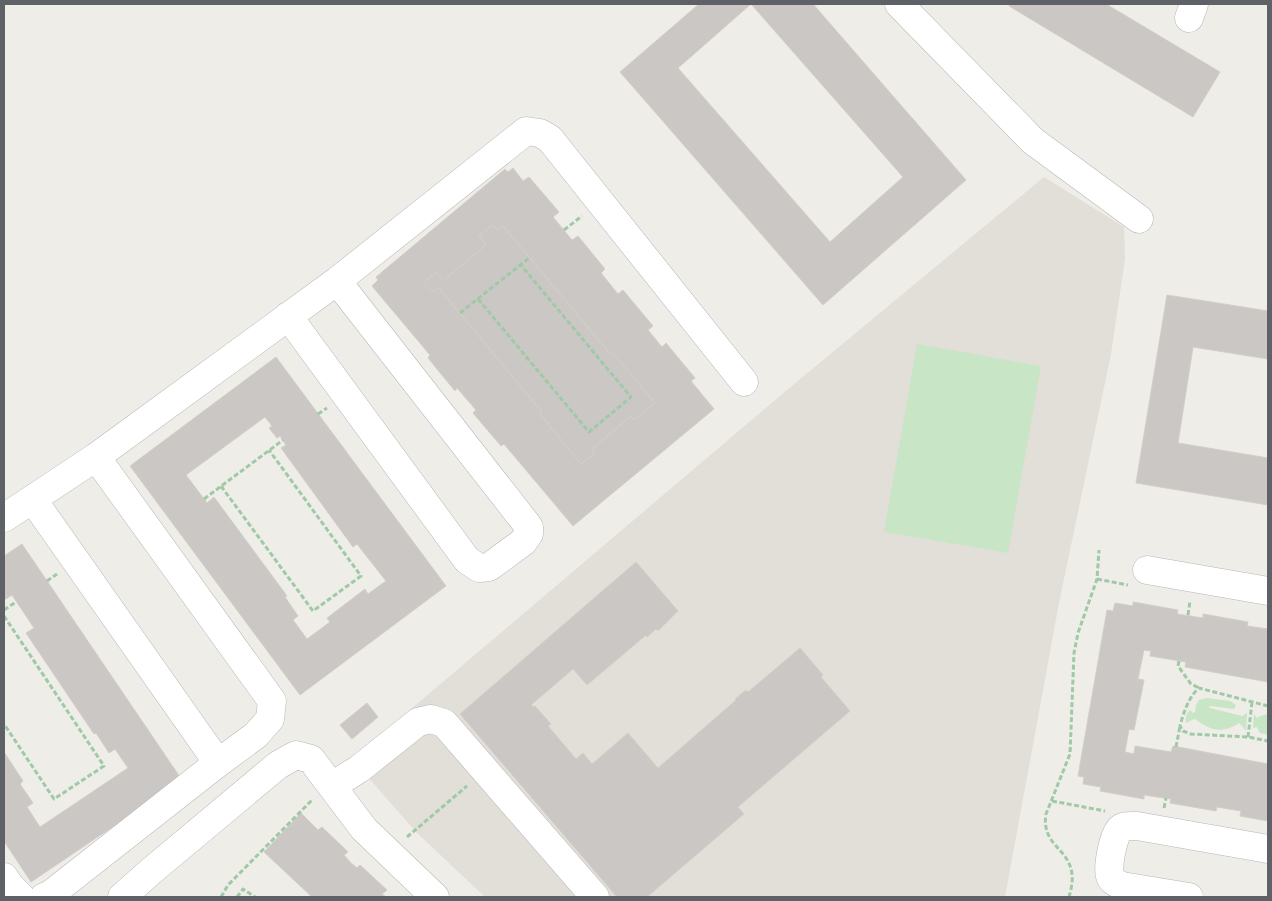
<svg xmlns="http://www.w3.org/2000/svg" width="1272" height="901" font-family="'Alegreya Sans',sans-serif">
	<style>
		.education { fill: #e2ded8 }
		.green { fill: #c8e5c5 }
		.building { fill: #cbc7c4; stroke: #d4cec5; fill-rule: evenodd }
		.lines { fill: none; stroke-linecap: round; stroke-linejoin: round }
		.minor-casing { stroke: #b4b7ba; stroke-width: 29 }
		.path { stroke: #9fc9a7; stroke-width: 3; stroke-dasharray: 5 2.5; stroke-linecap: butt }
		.minor { stroke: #fff; stroke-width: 28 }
	</style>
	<rect width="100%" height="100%" fill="#efede7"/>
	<path class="education" d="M 1044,177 L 1124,227 L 1125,259 L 1111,354 L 1059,603 L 1005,897 L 485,897 L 415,831 L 352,759 L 787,390 Z"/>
	<path class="green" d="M 917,344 L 1041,366 L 1008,553 L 884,532 Z
		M 1207,698 L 1230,701 L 1236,705 L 1234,709 L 1210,706 L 1209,707 L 1210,708 L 1242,716 L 1247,713 L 1246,731 L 1243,727 L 1239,723 C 1228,731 1215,732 1204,725 C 1200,723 1198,720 1194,719 L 1186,723 C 1185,718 1186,713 1190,710 L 1193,713 L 1195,712 L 1196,705 L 1199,700 Z
		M 1254,714 L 1257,718 L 1260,716 L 1268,714 L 1268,735 L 1260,733 L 1257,727 L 1253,728 Z"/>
	<path class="building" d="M 699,4 L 751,4 L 678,68 L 830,242 L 903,177 L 751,4 L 813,4 L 966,180 L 823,305 L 620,72 Z
		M 1010,4 L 1106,4 L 1220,72 L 1193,117 L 1009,6 Z
		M 513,168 L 523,181 L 529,177 L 559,212 L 553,217 L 572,240 L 578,236 L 605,269 L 601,273 L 618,294 L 623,290 L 653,326 L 648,330 L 662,347 L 666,343 L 695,378 L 691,381 L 714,409 L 573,526 L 504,444 L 501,446 L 473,413 L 476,410 L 457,388 L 455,391 L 428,358 L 430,355 L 372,286 L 378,280 L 376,277 L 505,169 L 508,172 ZM 493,225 L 497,230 L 503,226 L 611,355 L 613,353 L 655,403 L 634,420 L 631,416 L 592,449 L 595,453 L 581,464 L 540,414 L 542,412 L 438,287 L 432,292 L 423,283 L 436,272 L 443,281 L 486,245 L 479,236 Z
		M 493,225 L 497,230 L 503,226 L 611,355 L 613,353 L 655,403 L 634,420 L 631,416 L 592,449 L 595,453 L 581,464 L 540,414 L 542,412 L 438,287 L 432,292 L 423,283 L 436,272 L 443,281 L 486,245 L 479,236 Z
		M 1167,295 L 1268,311 L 1268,359 L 1193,347 L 1178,443 L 1268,458 L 1268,505 L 1136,483 Z
		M 276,357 L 446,586 L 300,695 L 130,466 ZM 265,417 L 272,426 L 269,428 L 277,438 L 280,436 L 286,445 L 281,448 L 353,547 L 357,544 L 386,581 L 368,594 L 365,589 L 327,618 L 330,622 L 307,639 L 293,620 L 298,616 L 285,597 L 287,596 L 214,497 L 207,503 L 186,475 Z
		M 22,544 L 182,780 L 31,882 L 4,841 L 4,752 L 23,781 L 20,784 L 33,803 L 27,807 L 40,827 L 128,768 L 115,749 L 109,753 L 96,733 L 94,734 L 26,633 L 34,628 L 12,595 L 4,600 L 4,556 Z
		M 636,562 L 678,611 L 658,631 L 656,629 L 647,637 L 646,635 L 587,685 L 573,669 L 531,705 L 534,707 L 535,706 L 551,724 L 548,726 L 576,759 L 583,753 L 592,764 L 628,733 L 658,768 L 736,700 L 735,699 L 746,690 L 748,692 L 800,648 L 823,675 L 821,677 L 850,711 L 738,807 L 744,814 L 647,897 L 617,897 L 460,714 Z
		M 1133,602 L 1178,610 L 1177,614 L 1203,618 L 1203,614 L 1248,622 L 1247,626 L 1268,629 L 1268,682 L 1185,667 L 1186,662 L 1150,656 L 1151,651 L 1144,650 L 1138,679 L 1144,680 L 1134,730 L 1129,729 L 1125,752 L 1134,754 L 1135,746 L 1171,752 L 1173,746 L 1268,764 L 1268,821 L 1240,816 L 1241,811 L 1217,807 L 1216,811 L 1170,803 L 1171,799 L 1144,795 L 1144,799 L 1100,791 L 1101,787 L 1083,784 L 1084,777 L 1078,776 L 1107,610 L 1113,611 L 1115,603 L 1133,606 Z
		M 367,703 L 378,717 L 352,739 L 340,725 Z
		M 301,813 L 318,830 L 322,827 L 348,852 L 344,855 L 350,862 L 357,868 L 360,865 L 387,890 L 382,894 L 386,897 L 312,897 L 264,852 Z"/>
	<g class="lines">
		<g class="minor-casing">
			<path id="minor" d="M 899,4 L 1033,141 L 1139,219
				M 1189,18 L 1194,4
				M 288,316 L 467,560 L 479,568 L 489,567 L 523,542 L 529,534 L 529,527 L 337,281
				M 96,457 L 272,701 L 270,719 L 256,735 L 218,763
				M 33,500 L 218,763 L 51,894 L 44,897
				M 4,518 L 96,457 L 337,281 L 526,131 L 540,133 L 550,139 L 744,382
				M 1147,570 L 1268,591
				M 332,786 L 359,769 L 418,722 L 431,719 L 444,723 L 595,897
				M 4,877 L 10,886 L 21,897
				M 122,897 L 150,872 L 278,765 L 296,755 L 311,759 L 364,829 L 435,897
				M 1189,897 L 1122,886 C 1117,883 1112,882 1110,876 C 1107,868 1113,837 1119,830 C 1123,825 1130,826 1137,826 L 1268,849"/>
		</g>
		<path class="path" d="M 564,230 L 582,216
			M 478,299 L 589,432 L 631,397 L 520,264
			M 460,313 L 529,258
			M 318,414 L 327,408
			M 221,486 L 313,611 L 361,576 L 269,450
			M 204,499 L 283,440
			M 1097,579 L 1128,585
			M 47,581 L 57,574
			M 4,610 L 16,602
			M 1188,615 L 1190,601
			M 4,616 L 104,766 L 54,799 L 4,724
			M 1179,661 L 1178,666 L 1191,684 L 1199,688
			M 1268,706 L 1199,688 C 1189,696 1183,714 1180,726 L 1183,731 L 1191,734 L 1248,737 L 1268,741
			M 1248,737 L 1252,702
			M 1176,747 L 1180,726
			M 1052,801 L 1105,811
			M 1164,808 L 1166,798
			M 407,837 L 467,786
			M 221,897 L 228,885 L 312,800
			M 237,897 L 243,889 L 255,897
			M 1069,897 C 1071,890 1073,881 1072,874 C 1069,848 1041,845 1046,814 L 1070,754 L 1074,653 L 1078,633 L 1097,579 L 1099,550"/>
		<use href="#minor" class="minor"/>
	</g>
	<rect width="1272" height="901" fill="none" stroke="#5e6266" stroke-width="10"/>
</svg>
